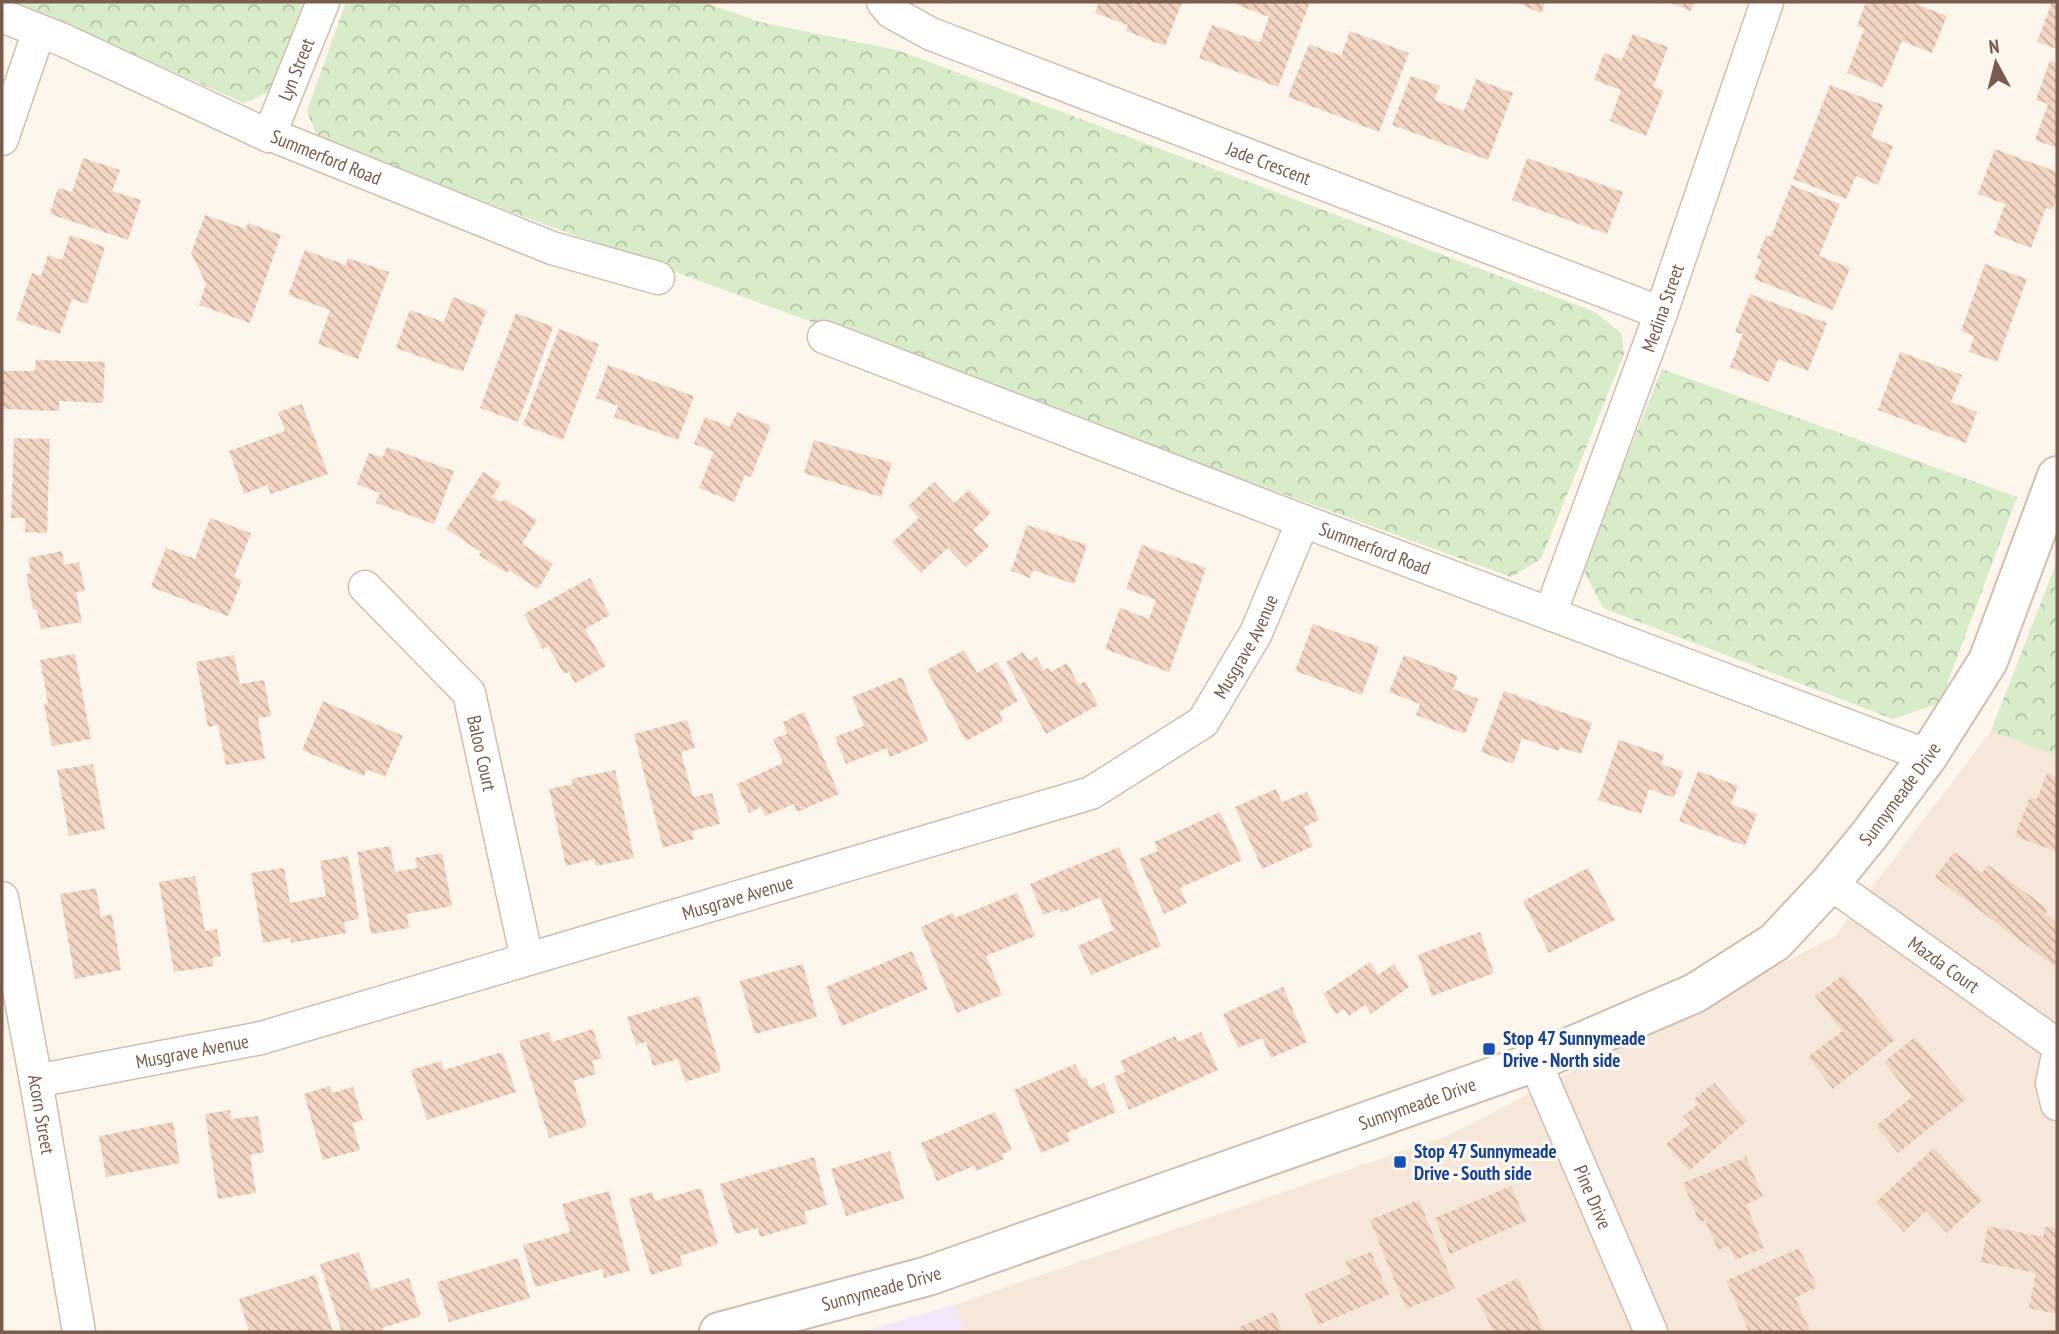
<svg xmlns="http://www.w3.org/2000/svg" width="2059" height="1334" font-family="'PT Sans Narrow',sans-serif">
	<style>
		.residential { fill: #f5e8da }
		.education { fill: #f3e8fa }
		.park { fill: url(#park-crowns) }
		.building { fill: url(#building-back-hatch) }
		.lines { fill: none; stroke-linecap: round; stroke-linejoin: round }
		.minor-casing { stroke: #d1beb0; stroke-width: 35 }
		.tertiary-casing { stroke: #d1beb0; stroke-width: 42 }
		.minor { stroke: #fff; stroke-width: 32 }
		.tertiary { stroke: #fff; stroke-width: 38 }
		.transit-dot { fill: #1a4fb4; stroke: #fffaf3; stroke-width: 2.5 }
		.labels { text-anchor: middle; stroke-width: 6; stroke-linejoin: round; paint-order: stroke }
		.street-label { font-size: 19px; fill: #7a5c4d; stroke: #fffaf3 }
		.transit-label { font-size: 19px; font-weight: bold; fill: #164399; stroke: #fffaf3; text-anchor: start }
	</style>
	<defs>
		<pattern id="park-crowns" width="20" height="18" patternUnits="userSpaceOnUse" patternTransform="scale(1.75)"><rect width="20" height="18" fill="#d8ecc9"/><path d="M2 6a3 3 0 1 1 6 0M12 15a3 3 0 1 1 6 0" fill="none" stroke="#b4c2a5"/></pattern>
		<pattern id="building-back-hatch" width="6" height="6" patternUnits="userSpaceOnUse" patternTransform="scale(1.75)"><rect width="6" height="6" fill="#f3d5c3"/><path d="M-1 5l2 2M0 0l6 6M5-1l2 2" fill="none" stroke="#cab0a1"/></pattern>
	</defs>
	<rect width="100%" height="100%" fill="#fdf6ec"/>
	<path class="residential" d="M 2057,561 L 2057,1332 L 965,1332 L 954,1305 L 1447,1136 L 1835,936 L 1991,731 Z"/>
	<path class="education" d="M 954,1305 L 965,1332 L 862,1332 Z"/>
	<path class="park" d="M 14,2 L 309,2 L 278,88 L 244,103 Z
		M 346,2 L 703,2 L 760,22 L 897,50 L 1595,312 L 1622,334 L 1624,354 L 1541,559 L 1511,577 L 319,142 L 307,111 Z
		M 1662,369 L 2017,497 L 1940,703 L 1893,719 L 1603,608 L 1582,567 Z
		M 2057,561 L 2057,756 L 1991,731 Z"/>
	<path class="building" d="M 1099,2 L 1182,2 L 1165,46 L 1126,31 L 1128,25 L 1095,13 Z
		M 1238,2 L 1310,2 L 1278,87 L 1199,58 L 1212,25 L 1260,42 L 1269,17 L 1237,5 Z
		M 1515,2 L 1546,2 L 1541,13 Z
		M 1668,2 L 1695,2 L 1691,11 Z
		M 1866,2 L 1911,2 L 1947,16 L 1932,53 L 1902,41 L 1883,87 L 1847,73 L 1864,29 L 1857,26 Z
		M 2052,2 L 2057,2 L 2057,49 L 2037,42 Z
		M 1350,31 L 1409,53 L 1379,132 L 1288,97 L 1309,44 L 1341,56 Z
		M 1633,34 L 1668,47 L 1653,87 L 1664,90 L 1646,136 L 1610,121 L 1621,90 L 1594,80 L 1604,53 L 1622,60 Z
		M 2050,60 L 2057,63 L 2057,148 L 2035,140 L 2048,104 L 2036,100 Z
		M 1411,76 L 1440,86 L 1434,100 L 1464,111 L 1476,79 L 1513,93 L 1488,160 L 1392,125 Z
		M 1830,85 L 1883,105 L 1871,137 L 1893,146 L 1878,185 L 1856,176 L 1846,199 L 1793,179 Z
		M 1995,149 L 2057,172 L 2057,197 L 2052,210 L 2046,208 L 2031,248 L 1994,234 L 2005,204 L 1978,194 Z
		M 83,158 L 120,170 L 112,191 L 141,200 L 128,240 L 50,214 L 58,188 L 72,192 Z
		M 1527,158 L 1623,192 L 1607,234 L 1512,200 Z
		M 1791,185 L 1840,204 L 1819,256 L 1850,268 L 1833,310 L 1754,279 L 1762,260 L 1757,258 L 1766,235 L 1771,237 Z
		M 205,215 L 246,229 L 248,223 L 281,235 L 250,323 L 199,305 L 206,284 L 191,253 Z
		M 70,235 L 105,247 L 87,304 L 72,299 L 60,334 L 16,320 L 32,273 L 41,276 L 48,255 L 62,260 Z
		M 305,250 L 346,265 L 348,258 L 389,272 L 358,359 L 318,344 L 330,310 L 288,295 Z
		M 1985,264 L 2027,279 L 1997,362 L 1969,352 L 1974,336 L 1961,331 Z
		M 1750,294 L 1827,323 L 1808,371 L 1778,359 L 1769,382 L 1730,367 L 1743,334 L 1735,332 Z
		M 453,297 L 487,310 L 463,372 L 396,348 L 410,310 L 444,322 Z
		M 516,313 L 553,327 L 518,422 L 480,408 Z
		M 559,329 L 599,344 L 563,440 L 523,425 Z
		M 1900,352 L 1962,375 L 1951,402 L 1977,412 L 1966,443 L 1878,410 Z
		M 36,360 L 105,362 L 103,403 L 59,401 L 59,411 L 2,409 L 2,371 L 35,371 Z
		M 608,365 L 694,396 L 678,440 L 614,417 L 618,406 L 596,398 Z
		M 302,404 L 328,474 L 271,494 L 267,485 L 244,494 L 229,451 L 285,431 L 278,412 Z
		M 737,412 L 771,426 L 751,477 L 745,475 L 734,502 L 699,488 L 714,452 L 694,444 L 705,417 L 730,427 Z
		M 14,438 L 50,439 L 47,533 L 25,532 L 25,518 L 11,518 Z
		M 814,440 L 892,463 L 881,497 L 804,473 Z
		M 387,447 L 454,471 L 434,524 L 376,503 L 380,493 L 357,484 L 369,453 L 382,458 Z
		M 483,472 L 501,483 L 492,497 L 501,502 L 504,499 L 537,520 L 522,544 L 553,564 L 538,589 L 509,570 L 507,573 L 479,555 L 481,552 L 446,529 Z
		M 934,482 L 954,503 L 969,490 L 991,513 L 973,530 L 989,546 L 966,567 L 948,548 L 921,573 L 892,542 L 919,518 L 908,506 Z
		M 210,518 L 251,533 L 234,577 L 242,580 L 228,616 L 151,587 L 166,548 L 195,559 Z
		M 1027,525 L 1087,545 L 1074,584 L 1033,570 L 1030,578 L 1011,571 Z
		M 1142,545 L 1206,568 L 1169,672 L 1105,649 L 1120,608 L 1149,619 L 1156,600 L 1126,589 Z
		M 62,551 L 64,565 L 79,562 L 85,591 L 76,592 L 82,622 L 41,629 L 36,609 L 33,609 L 26,574 L 31,573 L 28,558 Z
		M 590,578 L 610,615 L 585,629 L 606,666 L 575,683 L 569,672 L 564,674 L 548,646 L 543,649 L 524,614 Z
		M 1313,624 L 1379,647 L 1362,695 L 1295,671 Z
		M 964,650 L 977,673 L 997,662 L 1018,701 L 999,712 L 1003,721 L 966,741 L 927,670 Z
		M 1023,652 L 1029,661 L 1036,657 L 1044,670 L 1048,668 L 1051,672 L 1067,663 L 1079,685 L 1085,681 L 1098,705 L 1046,734 L 1006,662 Z
		M 75,654 L 91,739 L 52,746 L 44,704 L 48,703 L 40,660 Z
		M 234,655 L 240,684 L 264,680 L 271,716 L 258,718 L 265,759 L 226,765 L 218,725 L 208,727 L 196,662 Z
		M 1404,655 L 1458,676 L 1453,689 L 1478,699 L 1465,734 L 1416,715 L 1420,704 L 1389,692 Z
		M 902,677 L 928,741 L 890,757 L 887,748 L 846,764 L 835,737 L 864,726 L 852,697 Z
		M 1504,691 L 1592,723 L 1581,754 L 1560,747 L 1558,751 L 1522,738 L 1513,764 L 1481,752 Z
		M 323,701 L 403,736 L 385,777 L 367,769 L 364,776 L 302,750 Z
		M 804,712 L 839,794 L 797,812 L 794,804 L 765,816 L 761,807 L 749,813 L 737,784 L 783,763 L 773,739 L 787,734 L 783,722 Z
		M 687,720 L 695,748 L 681,752 L 693,797 L 712,793 L 720,824 L 692,831 L 694,839 L 663,848 L 634,734 Z
		M 1619,740 L 1664,755 L 1661,764 L 1683,772 L 1674,798 L 1649,789 L 1641,814 L 1598,800 Z
		M 93,764 L 105,829 L 69,836 L 57,770 Z
		M 615,770 L 634,858 L 596,866 L 594,859 L 566,866 L 549,789 L 573,784 L 571,779 Z
		M 1698,771 L 1738,786 L 1731,804 L 1757,814 L 1745,846 L 1679,821 Z
		M 2047,773 L 2057,777 L 2057,852 L 2015,836 L 2030,797 L 2037,799 Z
		M 1276,789 L 1282,802 L 1307,792 L 1319,820 L 1304,827 L 1313,846 L 1262,869 L 1235,807 Z
		M 1220,812 L 1242,860 L 1180,888 L 1187,903 L 1164,914 L 1139,859 L 1158,851 L 1154,842 Z
		M 390,846 L 395,872 L 417,868 L 415,858 L 442,853 L 452,906 L 407,914 L 409,928 L 371,934 L 357,852 Z
		M 1119,847 L 1161,946 L 1091,975 L 1078,946 L 1114,930 L 1100,897 L 1061,913 L 1059,909 L 1043,915 L 1030,884 Z
		M 1954,852 L 1982,873 L 1988,865 L 2048,909 L 2045,914 L 2057,923 L 2057,962 L 2054,966 L 1935,877 Z
		M 348,856 L 359,919 L 344,922 L 346,933 L 291,943 L 290,938 L 263,943 L 251,873 L 284,868 L 290,903 L 326,896 L 320,861 Z
		M 1588,868 L 1615,920 L 1549,953 L 1523,901 Z
		M 195,876 L 205,931 L 217,929 L 221,956 L 212,958 L 214,966 L 174,972 L 159,882 Z
		M 96,888 L 101,917 L 112,914 L 121,970 L 75,979 L 60,894 Z
		M 1017,893 L 1035,936 L 986,956 L 1002,995 L 957,1013 L 921,927 L 953,913 L 955,918 Z
		M 1480,932 L 1494,973 L 1432,996 L 1418,955 Z
		M 912,951 L 928,989 L 842,1026 L 826,987 Z
		M 1370,962 L 1378,975 L 1394,964 L 1409,987 L 1371,1014 L 1365,1005 L 1349,1016 L 1344,1009 L 1336,1014 L 1323,994 Z
		M 803,964 L 817,1017 L 755,1034 L 740,981 Z
		M 1843,975 L 1895,1040 L 1833,1089 L 1808,1057 L 1842,1031 L 1815,996 Z
		M 1283,987 L 1307,1042 L 1271,1058 L 1262,1038 L 1238,1048 L 1223,1014 Z
		M 699,996 L 721,1071 L 685,1082 L 678,1059 L 653,1066 L 646,1042 L 636,1045 L 627,1017 Z
		M 593,1029 L 602,1058 L 592,1061 L 596,1074 L 573,1081 L 587,1126 L 549,1138 L 519,1041 L 549,1032 L 552,1042 Z
		M 1201,1032 L 1218,1070 L 1129,1110 L 1114,1077 L 1125,1072 L 1120,1061 L 1175,1036 L 1178,1042 Z
		M 1915,1037 L 1966,1099 L 1898,1153 L 1876,1126 L 1912,1097 L 1884,1062 Z
		M 502,1052 L 516,1092 L 427,1120 L 411,1070 L 441,1061 L 444,1070 Z
		M 1075,1064 L 1082,1078 L 1086,1077 L 1090,1089 L 1104,1083 L 1116,1112 L 1067,1133 L 1070,1141 L 1041,1153 L 1014,1090 Z
		M 1714,1083 L 1747,1121 L 1689,1171 L 1666,1144 L 1690,1124 L 1683,1116 L 1699,1104 L 1694,1099 Z
		M 330,1086 L 332,1093 L 353,1087 L 363,1120 L 352,1123 L 360,1150 L 323,1160 L 304,1094 Z
		M 230,1110 L 231,1119 L 258,1116 L 264,1152 L 250,1155 L 256,1193 L 218,1199 L 205,1114 Z
		M 995,1112 L 1012,1150 L 1002,1154 L 1004,1159 L 976,1171 L 974,1166 L 937,1181 L 921,1143 Z
		M 173,1122 L 180,1163 L 106,1177 L 99,1136 Z
		M 1934,1148 L 1982,1200 L 1947,1233 L 1926,1211 L 1904,1232 L 1876,1202 Z
		M 890,1151 L 904,1199 L 846,1216 L 831,1169 Z
		M 814,1157 L 827,1205 L 804,1212 L 808,1223 L 760,1237 L 758,1228 L 735,1234 L 720,1184 Z
		M 1746,1157 L 1763,1197 L 1746,1204 L 1764,1248 L 1735,1260 L 1729,1246 L 1718,1250 L 1705,1220 L 1700,1223 L 1683,1183 Z
		M 1511,1186 L 1526,1221 L 1450,1254 L 1435,1218 Z
		M 701,1188 L 718,1244 L 680,1256 L 683,1265 L 651,1275 L 629,1199 L 652,1192 L 655,1201 Z
		M 609,1191 L 630,1271 L 604,1278 L 602,1269 L 535,1287 L 523,1245 L 570,1232 L 562,1204 Z
		M 1419,1200 L 1455,1289 L 1406,1309 L 1370,1220 Z
		M 1988,1226 L 2043,1237 L 2045,1227 L 2057,1229 L 2057,1314 L 2029,1308 L 2036,1273 L 1981,1262 Z
		M 1799,1248 L 1817,1287 L 1795,1298 L 1811,1332 L 1749,1332 L 1726,1281 Z
		M 359,1252 L 371,1290 L 409,1278 L 421,1316 L 382,1328 L 384,1332 L 342,1332 L 320,1264 Z
		M 1371,1252 L 1389,1295 L 1318,1325 L 1305,1294 L 1351,1274 L 1346,1262 Z
		M 518,1258 L 530,1298 L 449,1322 L 437,1282 Z
		M 315,1275 L 333,1332 L 249,1332 L 239,1299 Z
		M 1518,1278 L 1545,1332 L 1494,1332 L 1477,1298 Z
		M 1274,1312 L 1283,1332 L 1241,1332 L 1239,1327 Z"/>
	<g class="lines">
		<g class="minor-casing">
			<g id="minor">
				<path id="s1" d="M 883,2 L 891,12 L 931,34 L 1661,313"/>
				<path id="s2" d="M 2,16 L 63,40 L 269,136 L 274,136 L 552,248 L 658,278"/>
				<path id="s3" d="M 269,136 L 323,2"/>
				<path d="M 2,139 L 39,31"/>
				<path id="s4" d="M 824,337 L 1303,521 L 1928,756"/>
				<path id="s5" d="M 365,587 L 469,693 L 527,959"/>
				<path id="s6" d="M 1550,614 L 1661,313 L 1767,2"/>
				<path id="s7" d="M 1830,883 L 2057,1045"/>
				<path id="s8" d="M 2,898 L 36,1081 L 79,1332"/>
				<path d="M 2057,1060 L 2052,1083 L 2057,1104"/>
				<path id="s9" d="M 1535,1062 L 1651,1332"/>
				<path id="s10" d="M 36,1081 L 261,1038 L 1091,793 L 1203,722 L 1256,633 L 1303,521"/>
			</g>
		</g>
		<g class="tertiary-casing">
			<g id="tertiary">
				<path id="s11" d="M 719,1332 L 928,1276 L 1535,1062 L 1695,993 L 1775,942 L 1830,883 L 1870,834 L 1928,756 L 1988,661 L 2057,476"/>
			</g>
		</g>
		<use href="#minor" class="minor"/>
		<use href="#tertiary" class="tertiary"/>
	</g>
	<g class="transit-dot">
		<rect x="1482" y="1042" width="14" height="14" rx="3.5"/>
		<rect x="1393" y="1155" width="14" height="14" rx="3.5"/>
	</g>
	<g class="labels">
		<g class="street-label">
			<text dy="7" stroke="none"><textPath href="#s3" startOffset="72">Lyn Street</textPath></text>
			<text dy="7" stroke="none"><textPath href="#s2" startOffset="354">Summerford Road</textPath></text>
			<text dy="7" stroke="none"><textPath href="#s1" startOffset="420">Jade Crescent</textPath></text>
			<text dy="7" stroke="none"><textPath href="#s6" startOffset="326">Medina Street</textPath></text>
			<text dy="7" stroke="none"><textPath href="#s4" startOffset="590">Summerford Road</textPath></text>
			<text dy="7" stroke="none"><textPath href="#s10" startOffset="1314">Musgrave Avenue</textPath></text>
			<text dy="7" stroke="none"><textPath href="#s5" startOffset="210">Baloo Court</textPath></text>
			<text dy="7" stroke="none"><textPath href="#s11" startOffset="1323">Sunnymeade Drive</textPath></text>
			<text dy="7" stroke="none"><textPath href="#s10" startOffset="726">Musgrave Avenue</textPath></text>
			<text dy="7" stroke="none"><textPath href="#s7" startOffset="140">Mazda Court</textPath></text>
			<text dy="7" stroke="none"><textPath href="#s10" startOffset="159">Musgrave Avenue</textPath></text>
			<text dy="7" stroke="none"><textPath href="#s11" startOffset="735">Sunnymeade Drive</textPath></text>
			<text dy="7" stroke="none"><textPath href="#s8" startOffset="220">Acorn Street</textPath></text>
			<text dy="7" stroke="none"><textPath href="#s9" startOffset="147">Pine Drive</textPath></text>
			<text dy="7" stroke="none"><textPath href="#s11" startOffset="168">Sunnymeade Drive</textPath></text>
		</g>
		<g class="transit-label">
			<text x="1503" y="1045">Stop 47 Sunnymeade<tspan x="1503" dy="22">Drive - North side</tspan></text>
			<text x="1414" y="1158">Stop 47 Sunnymeade<tspan x="1414" dy="22">Drive - South side</tspan></text>
		</g>
	</g>
	<rect width="2059" height="1334" fill="none" stroke="#7a5c4d" stroke-width="7"/>
	<g transform="translate(1996 63) rotate(353)" stroke="#fffaf3" stroke-width="5" paint-order="stroke">
	<path d="M0-5L12 26L0 18L-12 26Z" fill="#7a5c4d"/>
	<text y="-10" font-size="19" font-weight="bold" text-anchor="middle" fill="#7a5c4d">N</text>
	</g>
</svg>
